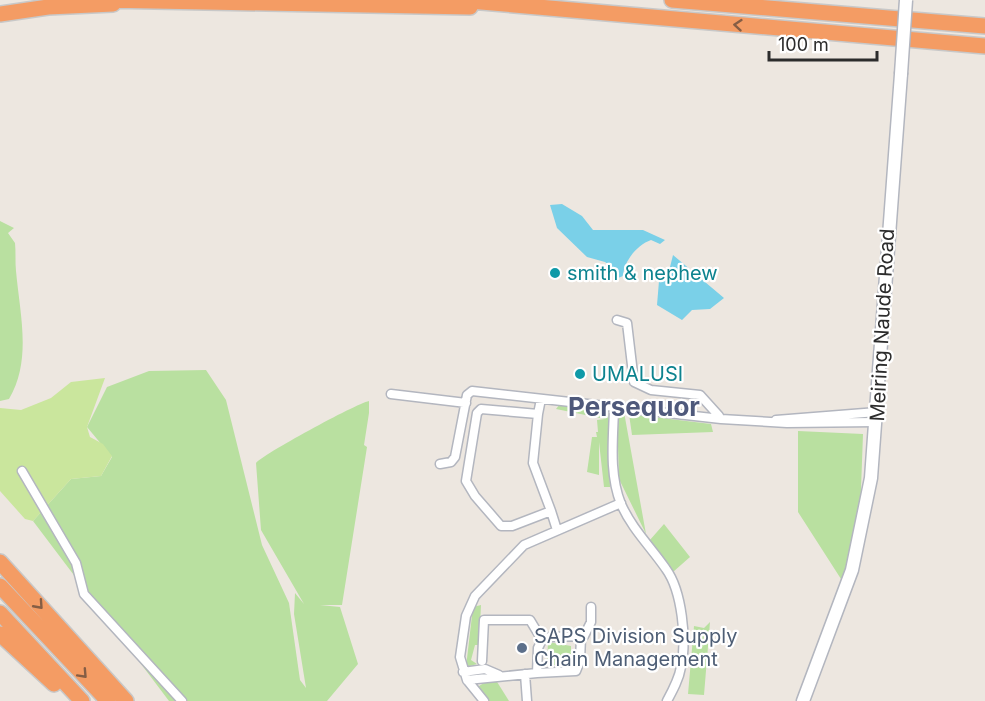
<svg xmlns="http://www.w3.org/2000/svg" width="985" height="701" font-family="Inter,sans-serif">
	<style>
		.green { fill: #b9e0a0 }
		.pitch { fill: #cae69d }
		.water { fill: #7ad0e8 }
		.lines { fill: none; stroke-linecap: round; stroke-linejoin: round }
		.street-casing { stroke: #b3b6bf; stroke-width: 11 }
		.secondary-casing { stroke: #b3b6bf; stroke-width: 15 }
		.highway-casing { stroke: #c8c8c8; stroke-width: 18 }
		.street { stroke: #fff; stroke-width: 8 }
		.secondary { stroke: #fff; stroke-width: 12 }
		.highway { stroke: #f49c64; stroke-width: 15 }
		.secondary-bridge-casing { stroke: #b3b6bf; stroke-width: 15; stroke-linecap: butt }
		.secondary-bridge { stroke: #fff; stroke-width: 12 }
		.oneway { stroke: #865e45 }
		.culture-dot { fill: #0f9aa8; stroke: #fff; stroke-width: 2 }
		.service-dot { fill: #5c6f8a; stroke: #fff; stroke-width: 2 }
		.labels { text-anchor: middle; stroke-width: 4.5; stroke-linejoin: round; paint-order: stroke }
		.culture-label { font-size: 20px; fill: #0d838f; stroke: #fff; text-anchor: start }
		.street-label { font-size: 20px; fill: #2c2c2c; stroke: #fff }
		.service-label { font-size: 20px; fill: #4e5e75; stroke: #fff; text-anchor: start }
		.district-label { font-size: 26px; font-weight: bold; fill: #4f597b; stroke: #fff }
	</style>
	<rect width="100%" height="100%" fill="#ede7e0"/>
	<path class="green" d="M 0,221 L 14,228 L 8,233 L 15,243 C 16,253 15,262 16,271 C 20,315 32,360 9,399 L 0,401 Z
		M 206,370 L 226,400 L 262,545 L 289,603 L 300,680 L 306,688 L 294,614 L 295,593 L 304,604 L 261,530 L 256,463 C 262,455 355,404 369,401 L 369,413 L 364,445 L 367,447 L 342,605 L 320,605 L 340,607 L 358,664 L 327,701 L 169,701 L 33,521 L 71,479 L 101,476 L 112,457 L 87,427 L 107,387 L 149,371 Z
		M 560,404 L 608,412 L 610,487 L 604,487 L 599,442 L 599,475 L 587,472 L 592,437 L 597,437 L 596,432 L 598,432 L 597,420 L 605,419 L 556,409 Z
		M 624,412 L 646,534 L 619,479 L 617,413 Z
		M 629,414 L 711,424 L 713,432 L 632,435 Z
		M 798,431 L 863,434 L 859,544 L 841,579 L 798,512 Z
		M 664,524 L 690,557 L 673,572 L 649,541 Z
		M 481,605 L 479,645 L 475,645 L 471,660 L 477,664 L 466,667 L 473,607 Z
		M 710,622 L 704,695 L 688,694 L 694,626 L 704,628 Z
		M 548,642 L 571,646 L 571,663 L 547,666 Z
		M 494,677 L 509,701 L 487,701 L 474,689 Z"/>
	<path class="pitch" d="M 105,378 L 87,427 L 90,437 L 103,444 L 112,456 L 101,476 L 71,479 L 33,521 L 25,519 L 0,491 L 0,408 L 21,410 L 51,398 L 71,382 Z"/>
	<path class="water" d="M 562,204 L 582,216 L 593,230 L 643,230 L 665,240 L 660,244 L 651,240 C 637,245 624,261 623,276 L 618,278 L 613,268 L 605,262 L 587,257 L 557,228 L 550,205 Z
		M 673,255 L 724,298 L 710,309 L 692,310 L 682,320 L 657,305 L 659,281 L 670,267 Z"/>
	<g class="lines">
		<g class="street-casing">
			<path id="street" d="M 617,320 L 627,323 L 634,382 L 651,390 L 700,395 L 719,416
				M 391,394 L 466,403
				M 614,409 C 613,441 609,474 621,504 C 632,529 651,547 666,569 C 682,591 687,640 681,667 C 679,679 673,690 667,701
				M 538,414 L 533,463 L 551,511 L 512,526 L 501,526 L 475,496 L 466,481 L 477,413 L 481,409 L 538,414 L 541,399
				M 776,420 L 877,412
				M 440,464 L 451,462 L 455,457 L 467,395 L 472,391 L 721,419 L 787,423 L 876,422
				M 22,471 L 76,563 L 84,594 L 182,701
				M 551,511 L 557,530
				M 482,661 L 484,620 L 530,620 L 542,640
				M 463,672 L 485,669 L 499,675
				M 537,673 L 576,671 L 580,661 L 581,637
				M 525,674 L 527,701
				M 467,680 L 537,673 L 538,648 L 542,640 L 550,637 L 584,636 L 591,622 L 591,607
				M 484,701 L 467,680 L 460,657 L 466,616 L 475,596 L 524,545 L 621,503"/>
		</g>
		<g class="secondary-casing">
			<path id="secondary" d="M 803,701 L 852,570 L 871,478 L 901,74"/>
		</g>
		<g class="highway-casing">
			<path id="highway" d="M 104,0 L 470,7
				M 458,0 L 985,46
				M 672,0 L 985,26
				M 0,14 L 48,7 L 113,4
				M 0,562 L 126,701
				M 0,586 L 108,701
				M 0,613 L 82,701
				M 0,634 L 54,684"/>
		</g>
		<use href="#street" class="street"/>
		<use href="#secondary" class="secondary"/>
		<use href="#highway" class="highway"/>
		<g class="secondary-bridge-casing">
			<path id="secondary-bridge" d="M 901,74 L 906,0"/>
		</g>
		<use href="#secondary-bridge" class="secondary-bridge"/>
	</g>
	<defs><path id="oneway-chevron" d="M-2-3.5L2.5 0L-2 3.5" fill="none" stroke-width="1.6" stroke-linecap="round" stroke-linejoin="round" transform="scale(1.5)"/></defs>
	<g class="oneway">
		<use href="#oneway-chevron" transform="translate(738 25) rotate(-175)"/>
		<use href="#oneway-chevron" transform="translate(39 605) rotate(48)"/>
		<use href="#oneway-chevron" transform="translate(83 674) rotate(47)"/>
	</g>
	<g class="culture-dot">
		<circle cx="555" cy="273" r="6"/>
		<circle cx="580" cy="374" r="6"/>
	</g>
	<circle class="service-dot" cx="522" cy="648" r="6"/>
	<g class="labels">
		<g class="culture-label">
			<text x="567" y="280">smith &amp; nephew</text>
			<text x="592" y="381">UMALUSI</text>
		</g>
		<g class="street-label">
			<text transform="translate(882 325) rotate(-87)" y="7">Meiring Naude Road</text>
		</g>
		<g class="service-label">
			<text x="534" y="643">SAPS Division Supply<tspan x="534" dy="23">Chain Management</tspan></text>
		</g>
		<g class="district-label">
			<text x="634" y="416">Persequor</text>
		</g>
	</g>
	<path d="M769 51v9h108v-9" fill="none" stroke="#2c2c2c" stroke-width="3"/>
	<text x="778" y="51" font-size="18" fill="#2c2c2c" stroke="#ffffff" stroke-width="4.5" paint-order="stroke">100 m</text>
</svg>
